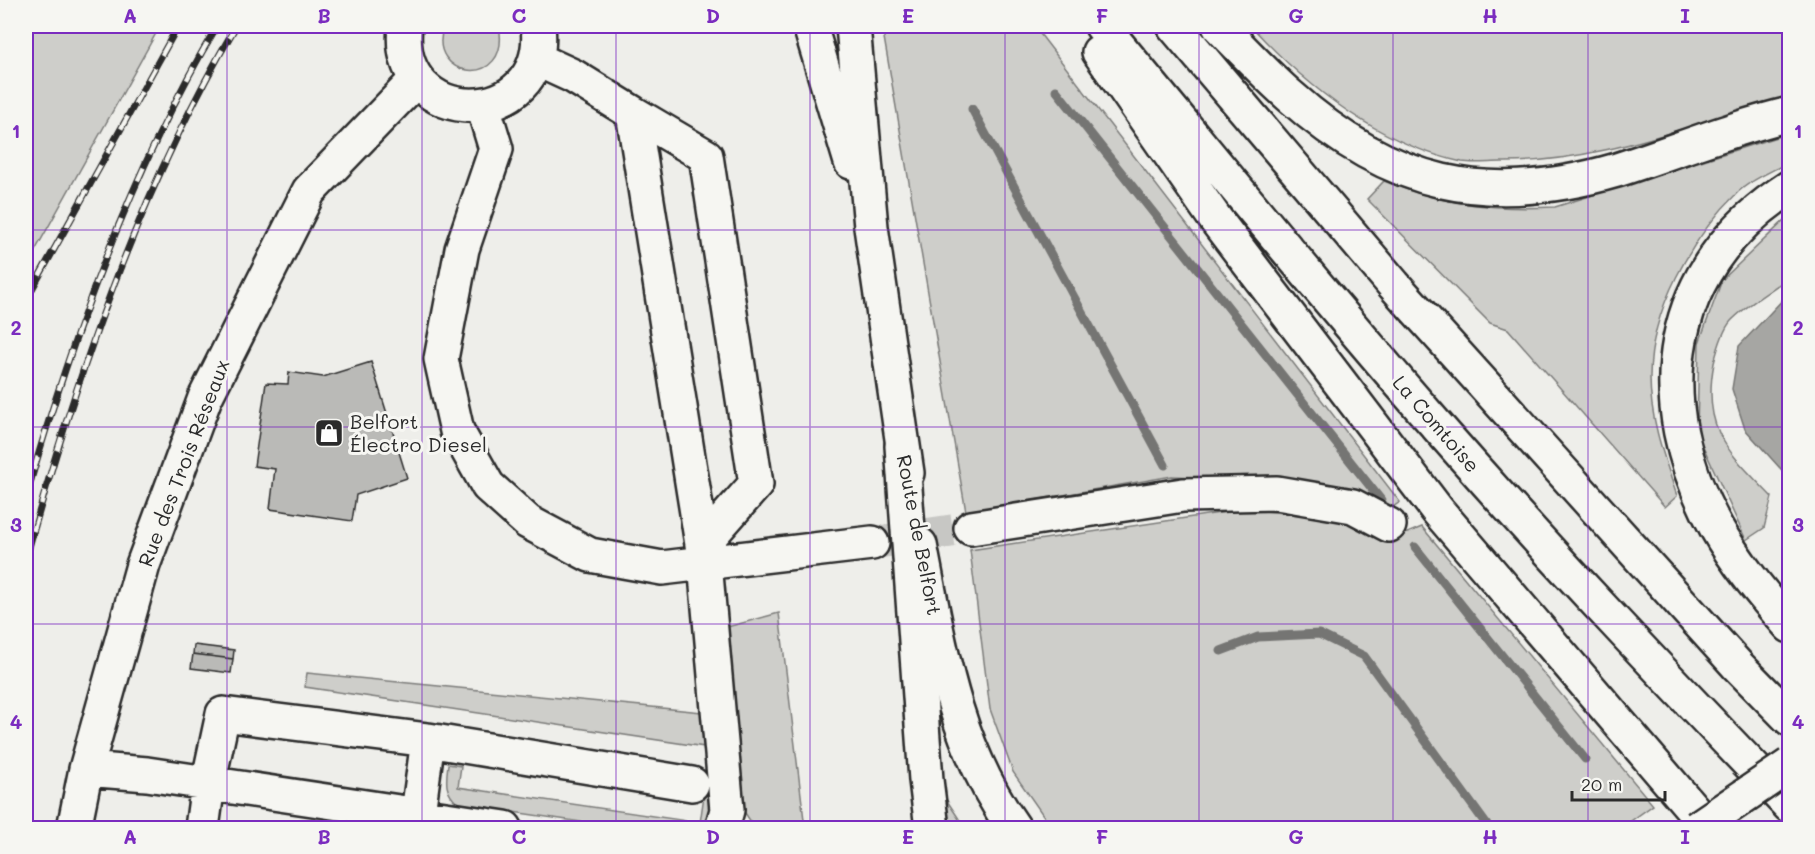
<svg xmlns="http://www.w3.org/2000/svg" width="1815" height="854" font-family="Mali,sans-serif">
	<style>
		.green { fill: #cececa; stroke: #7c7c7a; stroke-width: 1.5 }
		.water { fill: #a6a6a3; stroke: #757573; stroke-width: 1.5 }
		.lines { fill: none; stroke-linecap: round; stroke-linejoin: round }
		.stream { stroke: #757573; stroke-width: 9 }
		.building { fill: #babab7; stroke: #2b2b2b; stroke-width: 1.5 }
		.minor-tunnel { stroke: #c7c7c4; stroke-width: 33; stroke-dasharray: 33 16; stroke-linecap: butt }
		.minor-casing { stroke: #2b2b2b; stroke-width: 38 }
		.major-casing { stroke: #2b2b2b; stroke-width: 38 }
		.highway-casing { stroke: #2b2b2b; stroke-width: 38 }
		.minor { stroke: #f6f6f2; stroke-width: 33 }
		.major { stroke: #f6f6f2; stroke-width: 33 }
		.highway { stroke: #f6f6f2; stroke-width: 33 }
		.rail-casing { stroke: #2b2b2b; stroke-width: 7 }
		.rail { stroke: #f6f6f2; stroke-width: 4.5; stroke-dasharray: 14; stroke-linecap: butt }
		.major-bridge-casing { stroke: #2b2b2b; stroke-width: 38; stroke-linecap: butt }
		.major-bridge { stroke: #f6f6f2; stroke-width: 33 }
		.grid { fill: none; stroke: #7b2cbf; stroke-width: 1.5; stroke-opacity: 0.55 }
		.labels { text-anchor: middle; stroke-width: 6; stroke-linejoin: round; paint-order: stroke }
		.poi-label { font-size: 20px; fill: #2b2b2b; stroke: #f6f6f2; text-anchor: start }
		.street-label { font-size: 20px; fill: #2b2b2b; stroke: #f6f6f2 }
		.neatline { fill: none; stroke: #7b2cbf; stroke-width: 2 }
		.grid-label { font-size: 20px; text-anchor: middle; font-weight: bold; fill: #7b2cbf }
	</style>
	<rect width="100%" height="100%" fill="#eeeeea"/>
	<filter id="ink" filterUnits="userSpaceOnUse"><feTurbulence type="fractalNoise" baseFrequency=".0167" numOctaves="2"/><feDisplacementMap in="SourceGraphic" scale="12" xChannelSelector="R" yChannelSelector="G"/><feConvolveMatrix kernelMatrix="1 2 1 2 8 2 1 2 1" color-interpolation-filters="sRGB"/></filter>
	<g filter="url(#ink)">
		<path class="green" d="M 26,26 L 160,26 L 26,267 Z
			M 444,26 L 499,26 C 512,91 424,79 444,26 Z
			M 882,26 L 1034,26 L 1400,502 L 1384,513 L 1291,481 L 1172,476 L 966,512 Z
			M 1251,26 L 1789,26 L 1789,98 C 1695,122 1601,163 1502,162 C 1489,162 1474,164 1462,162 C 1379,144 1307,87 1251,26 Z
			M 1789,133 L 1789,163 C 1774,169 1750,181 1738,192 C 1691,238 1650,311 1650,377 C 1650,419 1664,457 1677,496 L 1665,507 L 1508,329 L 1490,323 L 1367,199 L 1384,181 C 1443,205 1492,210 1555,207 Z
			M 1789,216 L 1789,277 C 1771,291 1747,304 1731,321 C 1722,331 1717,351 1714,363 C 1701,431 1729,452 1772,497 L 1764,528 L 1746,540 L 1697,433 L 1699,343 L 1722,280 Z
			M 1247,509 L 1356,521 L 1393,539 L 1422,527 L 1653,805 L 1621,828 L 1052,828 L 1013,772 L 990,709 L 970,550 Z
			M 779,613 L 805,828 L 755,828 L 743,810 L 727,627 Z
			M 307,673 L 712,713 L 720,805 L 708,828 L 622,828 L 458,804 C 444,792 446,781 448,764 L 461,766 L 458,787 L 700,823 L 711,748 L 305,687 Z
			M 936,784 L 965,828 L 943,828 Z"/>
		<path class="water" d="M 1789,293 L 1789,478 L 1745,429 L 1732,389 L 1739,346 Z"/>
		<g class="lines">
			<path class="stream" d="M 1056,90 L 1381,500
				M 972,109 L 1165,465
				M 1415,547 L 1585,759
				M 1221,651 L 1258,637 L 1319,634 L 1364,656 L 1489,828"/>
		</g>
		<path class="building" d="M 371,362 L 407,478 L 356,495 L 352,521 L 270,509 L 275,469 L 254,466 L 266,383 L 288,384 L 289,372 L 323,377 Z
			M 194,645 L 234,650 L 233,659 L 193,654 Z
			M 193,654 L 233,659 L 231,673 L 191,668 Z"/>
		<g class="lines">
			<path class="minor-tunnel" d="M 872,543 L 971,528"/>
			<g class="minor-casing">
				<path id="minor" d="M 405,26 C 393,132 550,131 538,26
					M 536,59 L 573,76 L 633,113 L 705,563 L 727,810 L 722,828
					M 483,106 L 496,149 L 462,249 L 441,359 L 457,431 L 488,486 L 528,522 L 590,555 L 662,568 L 872,543
					M 633,113 L 706,156 L 756,484 L 702,545
					M 971,528 L 1183,495 L 1277,493 L 1353,506 L 1389,525
					M 86,769 L 147,774 L 505,828
					M 74,828 L 86,769 L 143,565 L 205,398 L 309,191 L 416,80
					M 202,828 L 208,784 L 223,714 L 428,740 L 692,784
					M 416,828 L 428,740"/>
			</g>
			<g class="major-casing">
				<path id="major" d="M 810,26 L 851,162
					M 853,26 L 871,227 L 907,473
					M 920,545 C 940,646 953,743 1014,828"/>
			</g>
			<g class="highway-casing">
				<path id="highway" d="M 1102,26 C 1211,157 1318,290 1431,419 C 1546,551 1668,679 1790,806
					M 1174,26 L 1394,285 L 1738,666 L 1790,719
					M 1219,26 C 1242,49 1265,74 1290,96 C 1390,186 1487,208 1617,170 C 1674,152 1731,128 1790,114
					M 1099,52 L 1216,220 L 1438,511 L 1709,828
					M 1790,187 C 1664,268 1647,401 1716,527 C 1736,563 1763,595 1790,626
					M 902,446 L 926,780 L 932,828"/>
			</g>
			<use href="#minor" class="minor"/>
			<use href="#major" class="major"/>
			<use href="#highway" class="highway"/>
			<g class="rail-casing">
				<path id="rail" d="M 26,300 L 178,26
					M 26,497 C 72,336 131,171 217,26
					M 26,558 C 77,374 139,191 236,26"/>
			</g>
			<use href="#rail" class="rail"/>
			<g class="major-bridge-casing">
				<path id="major-bridge" d="M 1697,828 L 1790,765"/>
			</g>
			<use href="#major-bridge" class="major-bridge"/>
		</g>
	</g>
	<path class="grid" d="M 227,26 L 227,828M 422,26 L 422,828M 616,26 L 616,828M 810,26 L 810,828M 1005,26 L 1005,828M 1199,26 L 1199,828M 1393,26 L 1393,828M 1588,26 L 1588,828M 26,230 L 1790,230M 26,427 L 1790,427M 26,624 L 1790,624"/>
	<defs>
		<g id="shop-square" transform="scale(1.5)"><rect x="-9" y="-9" width="18" height="18" rx="4" fill="#2b2b2b" stroke="#f6f6f2"/><path d="M-5-2.5h2.3a2.7 3.5 0 0 1 5.4 0H5L5.5 6h-11ZM-1.5-2.5h3a1.5 2.3 0 0 0-3 0Z" fill="#fff"/></g>
	</defs>
	<g fill-rule="evenodd">
		<use href="#shop-square" x="329" y="433"/>
	</g>
	<g class="labels">
		<g class="poi-label">
			<text x="350" y="429">Belfort<tspan x="350" dy="23">Électro Diesel</tspan></text>
		</g>
		<g class="street-label">
			<text transform="translate(1436 424) rotate(49)" y="7">La Comtoise</text>
			<text transform="translate(184 463) rotate(-69)" y="7">Rue des Trois Réseaux</text>
			<text transform="translate(919 535) rotate(79)" y="7">Route de Belfort</text>
		</g>
	</g>
	<rect width="1815" height="854" fill="none" stroke="#f6f6f2" stroke-width="66"/>
	<path d="M1572 791v9h93v-9" fill="none" stroke="#2b2b2b" stroke-width="3"/>
	<text x="1581" y="791" font-size="18" fill="#2b2b2b" stroke="#f6f6f2" stroke-width="4.5" paint-order="stroke">20 m</text>
	<rect x="33" y="33" width="1749" height="788" class="neatline"/>
	<g class="grid-label">
		<text x="130" y="23">A</text>
		<text x="324" y="23">B</text>
		<text x="519" y="23">C</text>
		<text x="713" y="23">D</text>
		<text x="908" y="23">E</text>
		<text x="1102" y="23">F</text>
		<text x="1296" y="23">G</text>
		<text x="1490" y="23">H</text>
		<text x="1685" y="23">I</text>
		<text x="16" y="138">1</text>
		<text x="1798" y="138">1</text>
		<text x="16" y="335">2</text>
		<text x="1798" y="335">2</text>
		<text x="16" y="532">3</text>
		<text x="1798" y="532">3</text>
		<text x="16" y="729">4</text>
		<text x="1798" y="729">4</text>
		<text x="130" y="844">A</text>
		<text x="324" y="844">B</text>
		<text x="519" y="844">C</text>
		<text x="713" y="844">D</text>
		<text x="908" y="844">E</text>
		<text x="1102" y="844">F</text>
		<text x="1296" y="844">G</text>
		<text x="1490" y="844">H</text>
		<text x="1685" y="844">I</text>
	</g>
</svg>
